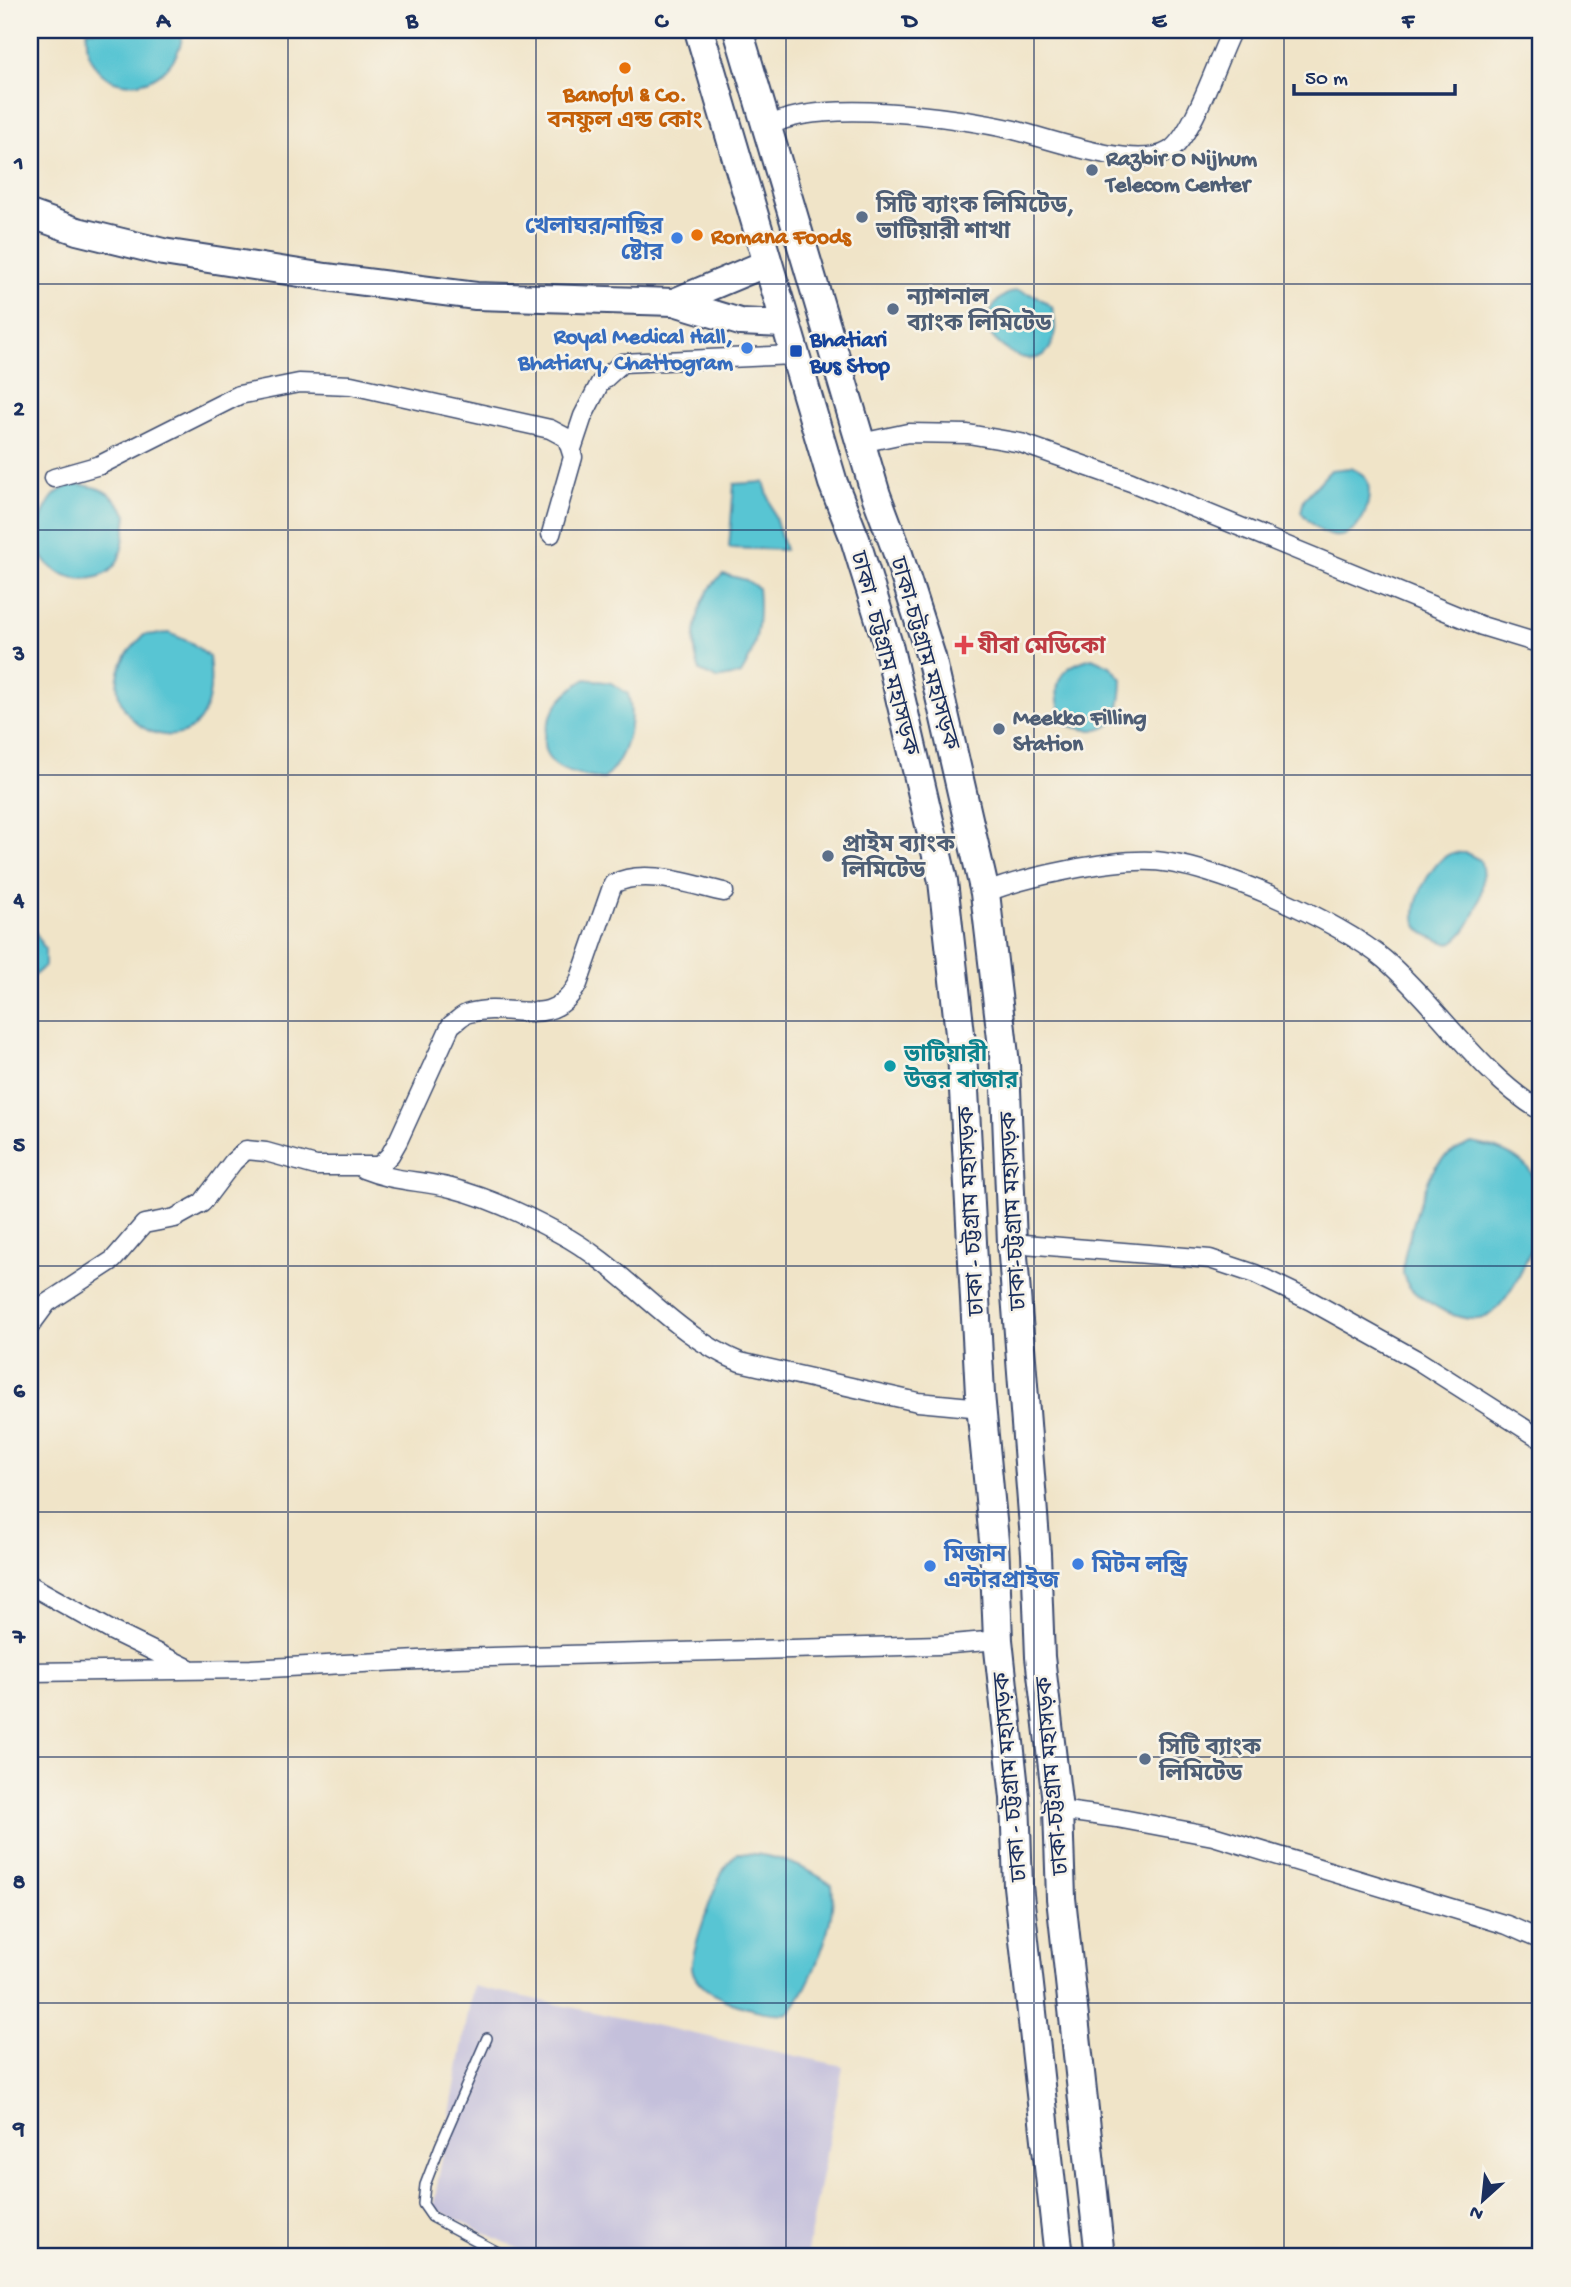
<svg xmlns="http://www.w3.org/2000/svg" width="1571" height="2287" font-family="'Gochi Hand','Noto Sans Bengali',sans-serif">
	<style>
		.industrial { fill: #c4c0db }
		.water { fill: #59c5d3; stroke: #3a7a98; stroke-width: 2 }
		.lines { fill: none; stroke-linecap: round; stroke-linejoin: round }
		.service-casing { stroke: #3b4a6e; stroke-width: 12 }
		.minor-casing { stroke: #3b4a6e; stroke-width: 21 }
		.primary-casing { stroke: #3b4a6e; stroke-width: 30 }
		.trunk-casing { stroke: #3b4a6e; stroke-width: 32 }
		.service { stroke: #fff; stroke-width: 9 }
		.minor { stroke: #fff; stroke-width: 18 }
		.primary { stroke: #fff; stroke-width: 26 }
		.trunk { stroke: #fff; stroke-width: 28 }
		.grid { fill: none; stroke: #1b2f5e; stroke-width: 2; stroke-opacity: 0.55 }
		.food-dot { fill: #e8710a; stroke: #f7f3e8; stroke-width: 2.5 }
		.service-dot { fill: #5c6f8a; stroke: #f7f3e8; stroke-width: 2.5 }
		.shop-dot { fill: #3f7fe0; stroke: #f7f3e8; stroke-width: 2.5 }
		.transit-dot { fill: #1a4fb4; stroke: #f7f3e8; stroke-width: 2.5 }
		.health-dot { fill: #e0444e; stroke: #f7f3e8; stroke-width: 2.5 }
		.culture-dot { fill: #0f9aa8; stroke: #f7f3e8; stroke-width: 2.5 }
		.labels { text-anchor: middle; stroke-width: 5; stroke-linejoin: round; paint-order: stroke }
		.food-label { font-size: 23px; font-weight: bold; fill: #c56008; stroke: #f7f3e8 }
		.service-label { font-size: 23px; font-weight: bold; fill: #4e5e75; stroke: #f7f3e8; text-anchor: start }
		.shop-label { font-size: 23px; font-weight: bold; fill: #366cbe; stroke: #f7f3e8; text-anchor: end }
		.transit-label { font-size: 23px; font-weight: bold; fill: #164399; stroke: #f7f3e8; text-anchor: start }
		.health-label { font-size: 23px; font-weight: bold; fill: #be3a42; stroke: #f7f3e8; text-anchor: start }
		.street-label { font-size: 23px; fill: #1b2f5e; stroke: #f7f3e8 }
		.culture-label { font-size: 23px; font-weight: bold; fill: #0d838f; stroke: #f7f3e8; text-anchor: start }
		.neatline { fill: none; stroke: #1b2f5e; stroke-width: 2.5 }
		.grid-label { font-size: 23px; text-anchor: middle; font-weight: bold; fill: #1b2f5e }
	</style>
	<rect width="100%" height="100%" fill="#f7f3e8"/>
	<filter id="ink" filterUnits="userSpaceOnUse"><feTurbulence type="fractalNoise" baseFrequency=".0143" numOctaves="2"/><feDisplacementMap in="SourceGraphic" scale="14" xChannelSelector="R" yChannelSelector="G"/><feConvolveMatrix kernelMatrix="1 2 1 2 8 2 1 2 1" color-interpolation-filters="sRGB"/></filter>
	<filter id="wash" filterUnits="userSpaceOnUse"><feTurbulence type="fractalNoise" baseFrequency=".00686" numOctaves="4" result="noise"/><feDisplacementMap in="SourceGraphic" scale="28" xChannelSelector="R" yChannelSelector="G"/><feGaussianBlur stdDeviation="1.57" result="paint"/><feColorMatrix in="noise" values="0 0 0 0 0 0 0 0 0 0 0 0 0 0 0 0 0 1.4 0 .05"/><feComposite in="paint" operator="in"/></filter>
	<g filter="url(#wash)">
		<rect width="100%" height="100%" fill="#f0e4c8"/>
		<path class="industrial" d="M 473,1986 L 843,2066 L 806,2257 L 536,2257 L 433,2208 Z"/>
		<path class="water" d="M 87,30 L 183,30 C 177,101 81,102 87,30 Z
			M 30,248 C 49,270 41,305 30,329 Z
			M 1017,290 L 1036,296 L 1052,307 C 1053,314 1056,323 1055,330 C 1051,378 1003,357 987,329 C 990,307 996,297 1017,290 Z
			M 1351,468 C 1355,470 1362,473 1365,477 C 1380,500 1350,574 1301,512 L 1304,499 L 1331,470 Z
			M 764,482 L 785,550 L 729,548 L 734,484 Z
			M 74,484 C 100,486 113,492 127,515 C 125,529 124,549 117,562 C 101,591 46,580 39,548 C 36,535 39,525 44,512 C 51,496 58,489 74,484 Z
			M 723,574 L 746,580 L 758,588 C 761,618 758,648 741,674 L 717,679 L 700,671 C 688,640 697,596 723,574 Z
			M 169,633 L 192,643 L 209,657 C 226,790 82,729 126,656 C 130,649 138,642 144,635 Z
			M 1092,658 L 1110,666 L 1122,679 C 1121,725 1110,740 1064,724 C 1052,689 1053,668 1092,658 Z
			M 586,679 L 611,683 L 628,694 C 636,722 626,759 604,779 C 565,775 529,764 550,718 C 558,700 569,689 586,679 Z
			M 1466,853 L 1480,860 C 1489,884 1474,932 1449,944 C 1440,940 1422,936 1417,925 C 1408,906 1431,862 1450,854 C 1454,852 1462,853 1466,853 Z
			M 30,923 L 45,949 L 45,966 L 30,979 Z
			M 1472,1143 C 1500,1148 1529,1158 1539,1188 C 1550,1217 1511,1316 1478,1319 C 1456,1321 1432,1305 1415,1293 C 1409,1288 1403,1278 1403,1271 C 1402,1254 1426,1178 1437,1165 C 1447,1153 1458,1149 1472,1143 Z
			M 737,1853 C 772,1853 803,1865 832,1885 C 837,1922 812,1984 789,2013 C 764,2017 696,1998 692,1968 C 690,1954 716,1883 724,1869 C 727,1863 733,1858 737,1853 Z"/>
	</g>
	<g filter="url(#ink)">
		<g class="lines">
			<g class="service-casing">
				<path id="service" d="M 487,2038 L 440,2146 L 425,2185 L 423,2204 L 432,2217 L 507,2257"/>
			</g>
			<g class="minor-casing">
				<path id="minor" d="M 768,127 C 815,97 959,117 1014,130 C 1049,139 1136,171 1169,151 C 1193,137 1218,57 1232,30
					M 861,443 L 908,433 L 968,434 L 1021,443 L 1131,482 L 1482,626 L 1541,644
					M 572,449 L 583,416 L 600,383 L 622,363 L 794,355
					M 54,478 L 100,465 L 239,395 L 299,383 L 351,385 L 550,429 L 567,438 L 573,457 L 551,534
					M 985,893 C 1024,877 1110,859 1152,861 C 1211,863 1340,921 1385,960 C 1440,1008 1478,1073 1541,1111
					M 363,1169 C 395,1182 419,1180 451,1188 C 487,1197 526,1215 559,1233 C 626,1268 669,1333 740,1362 L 918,1402 L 982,1408
					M 1012,1243 L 1210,1259 L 1255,1274 L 1311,1301 L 1417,1360 L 1541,1439
					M 30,1326 L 47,1303 L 113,1260 L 144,1224 L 175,1218 L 202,1203 L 233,1162 L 246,1150 L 266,1152 L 316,1166 L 379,1166 L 390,1155 L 398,1141 L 451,1025 C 457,1021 463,1014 469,1013 C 511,1001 551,1032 578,984 L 613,884 C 645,867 691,885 724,892
					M 30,1585 L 112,1631 L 188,1668
					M 30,1672 L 251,1669 L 456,1658 L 940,1645 L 998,1640
					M 1058,1810 L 1117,1818 L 1213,1836 L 1507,1925 L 1541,1940"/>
			</g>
			<g class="primary-casing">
				<path id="primary" d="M 30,214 L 77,231 L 163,252 L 326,277 L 476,296 L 674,302 L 740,322 L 785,324
					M 674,302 L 767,263"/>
			</g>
			<g class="trunk-casing">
				<path id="trunk" d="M 699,30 L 833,483 L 855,539 L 888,645 L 943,881 L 962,1052 L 980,1394 L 994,1541 L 998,1640 L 1015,1798 L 1018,1886 L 1059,2257
					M 738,30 L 876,495 L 897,551 L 931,657 L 985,893 L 1005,1064 L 1012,1243 L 1036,1553 L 1040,1657 L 1058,1810 L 1061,1898 L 1100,2257"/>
			</g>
			<use href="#service" class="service"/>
			<use href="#minor" class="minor"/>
			<use href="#primary" class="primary"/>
			<use href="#trunk" class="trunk"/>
		</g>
	</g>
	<path class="grid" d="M 288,30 L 288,2257M 536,30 L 536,2257M 786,30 L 786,2257M 1034,30 L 1034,2257M 1284,30 L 1284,2257M 30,284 L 1541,284M 30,530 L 1541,530M 30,775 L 1541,775M 30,1021 L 1541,1021M 30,1266 L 1541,1266M 30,1512 L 1541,1512M 30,1757 L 1541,1757M 30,2003 L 1541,2003"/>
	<g class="food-dot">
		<circle cx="625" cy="68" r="7"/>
		<circle cx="697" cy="235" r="7"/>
	</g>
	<g class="service-dot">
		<circle cx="1092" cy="170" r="7"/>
		<circle cx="862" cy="217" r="7"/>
		<circle cx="893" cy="309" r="7"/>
		<circle cx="999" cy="729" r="7"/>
		<circle cx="828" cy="856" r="7"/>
		<circle cx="1145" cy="1759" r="7"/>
	</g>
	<g class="shop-dot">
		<circle cx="677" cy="238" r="7"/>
		<circle cx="747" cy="348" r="7"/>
		<circle cx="1078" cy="1564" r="7"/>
		<circle cx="930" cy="1566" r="7"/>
	</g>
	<rect class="transit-dot" x="789" y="344" width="14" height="14" rx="3.5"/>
	<path class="health-dot" d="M960.5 634.5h7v7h7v7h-7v7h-7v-7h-7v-7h7z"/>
	<circle class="culture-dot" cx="890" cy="1066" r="7"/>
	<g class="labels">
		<g class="food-label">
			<text x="625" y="101">Banoful &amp; Co.<tspan x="625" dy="26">বনফুল এন্ড কোং</tspan></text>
			<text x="711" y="243" text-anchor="start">Romana Foods</text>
		</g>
		<g class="service-label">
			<text x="1106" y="165">Razbir O Nijhum<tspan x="1106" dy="26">Telecom Center</tspan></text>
			<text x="876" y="212">সিটি ব্যাংক লিমিটেড,<tspan x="876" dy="26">ভাটিয়ারী শাখা</tspan></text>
			<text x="907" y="304">ন্যাশনাল<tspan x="907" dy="26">ব্যাংক লিমিটেড</tspan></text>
			<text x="1013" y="724">Meekko Filling<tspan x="1013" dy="26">Station</tspan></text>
			<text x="842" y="851">প্রাইম ব্যাংক<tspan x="842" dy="26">লিমিটেড</tspan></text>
			<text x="1159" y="1754">সিটি ব্যাংক<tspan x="1159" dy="26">লিমিটেড</tspan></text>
		</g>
		<g class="shop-label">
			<text x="663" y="233">খেলাঘর/নাছির<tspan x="663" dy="26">ষ্টোর</tspan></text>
			<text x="733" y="343">Royal Medical Hall,<tspan x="733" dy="26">Bhatiary, Chattogram</tspan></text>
			<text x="944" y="1561" text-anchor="start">মিজান<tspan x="944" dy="26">এন্টারপ্রাইজ</tspan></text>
			<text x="1092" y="1572" text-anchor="start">মিটন লন্ড্রি</text>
		</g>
		<g class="transit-label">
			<text x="810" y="346">Bhatiari<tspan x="810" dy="26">Bus Stop</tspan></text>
		</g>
		<g class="health-label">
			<text x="978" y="653">যীবা মেডিকো</text>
		</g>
		<g class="street-label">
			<text transform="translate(886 653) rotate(75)" y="8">ঢাকা - চট্টগ্রাম মহাসড়ক</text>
			<text transform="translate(926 653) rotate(74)" y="8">ঢাকা-চট্টগ্রাম মহাসড়ক</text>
			<text transform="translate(970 1211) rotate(-93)" y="8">ঢাকা - চট্টগ্রাম মহাসড়ক</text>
			<text transform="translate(1012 1211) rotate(-93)" y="8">ঢাকা-চট্টগ্রাম মহাসড়ক</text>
			<text transform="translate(1051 1776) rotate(-95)" y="8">ঢাকা-চট্টগ্রাম মহাসড়ক</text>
			<text transform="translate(1009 1777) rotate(-95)" y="8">ঢাকা - চট্টগ্রাম মহাসড়ক</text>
		</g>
		<g class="culture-label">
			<text x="904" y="1061">ভাটিয়ারী<tspan x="904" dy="26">উত্তর বাজার</tspan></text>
		</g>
	</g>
	<rect width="1571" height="2287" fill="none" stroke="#f7f3e8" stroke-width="77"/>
	<g transform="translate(1483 2200) rotate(207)" stroke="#f7f3e8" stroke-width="5" paint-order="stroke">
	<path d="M0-5L12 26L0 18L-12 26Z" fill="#1b2f5e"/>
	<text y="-10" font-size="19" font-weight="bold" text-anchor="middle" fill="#1b2f5e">N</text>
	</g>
	<path d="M1294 84v10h161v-10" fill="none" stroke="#1b2f5e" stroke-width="3.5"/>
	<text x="1305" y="84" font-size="21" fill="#1b2f5e" stroke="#f7f3e8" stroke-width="5" paint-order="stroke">50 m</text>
	<rect x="38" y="38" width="1494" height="2210" class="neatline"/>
	<g class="grid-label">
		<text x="163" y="27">A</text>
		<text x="412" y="27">B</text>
		<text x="661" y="27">C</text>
		<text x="910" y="27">D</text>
		<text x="1159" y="27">E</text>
		<text x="1408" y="27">F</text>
		<text x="19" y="169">1</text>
		<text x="19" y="415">2</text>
		<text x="19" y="660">3</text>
		<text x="19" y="906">4</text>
		<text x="19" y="1151">5</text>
		<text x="19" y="1397">6</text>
		<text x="19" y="1643">7</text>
		<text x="19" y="1888">8</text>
		<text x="19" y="2134">9</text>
	</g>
</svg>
